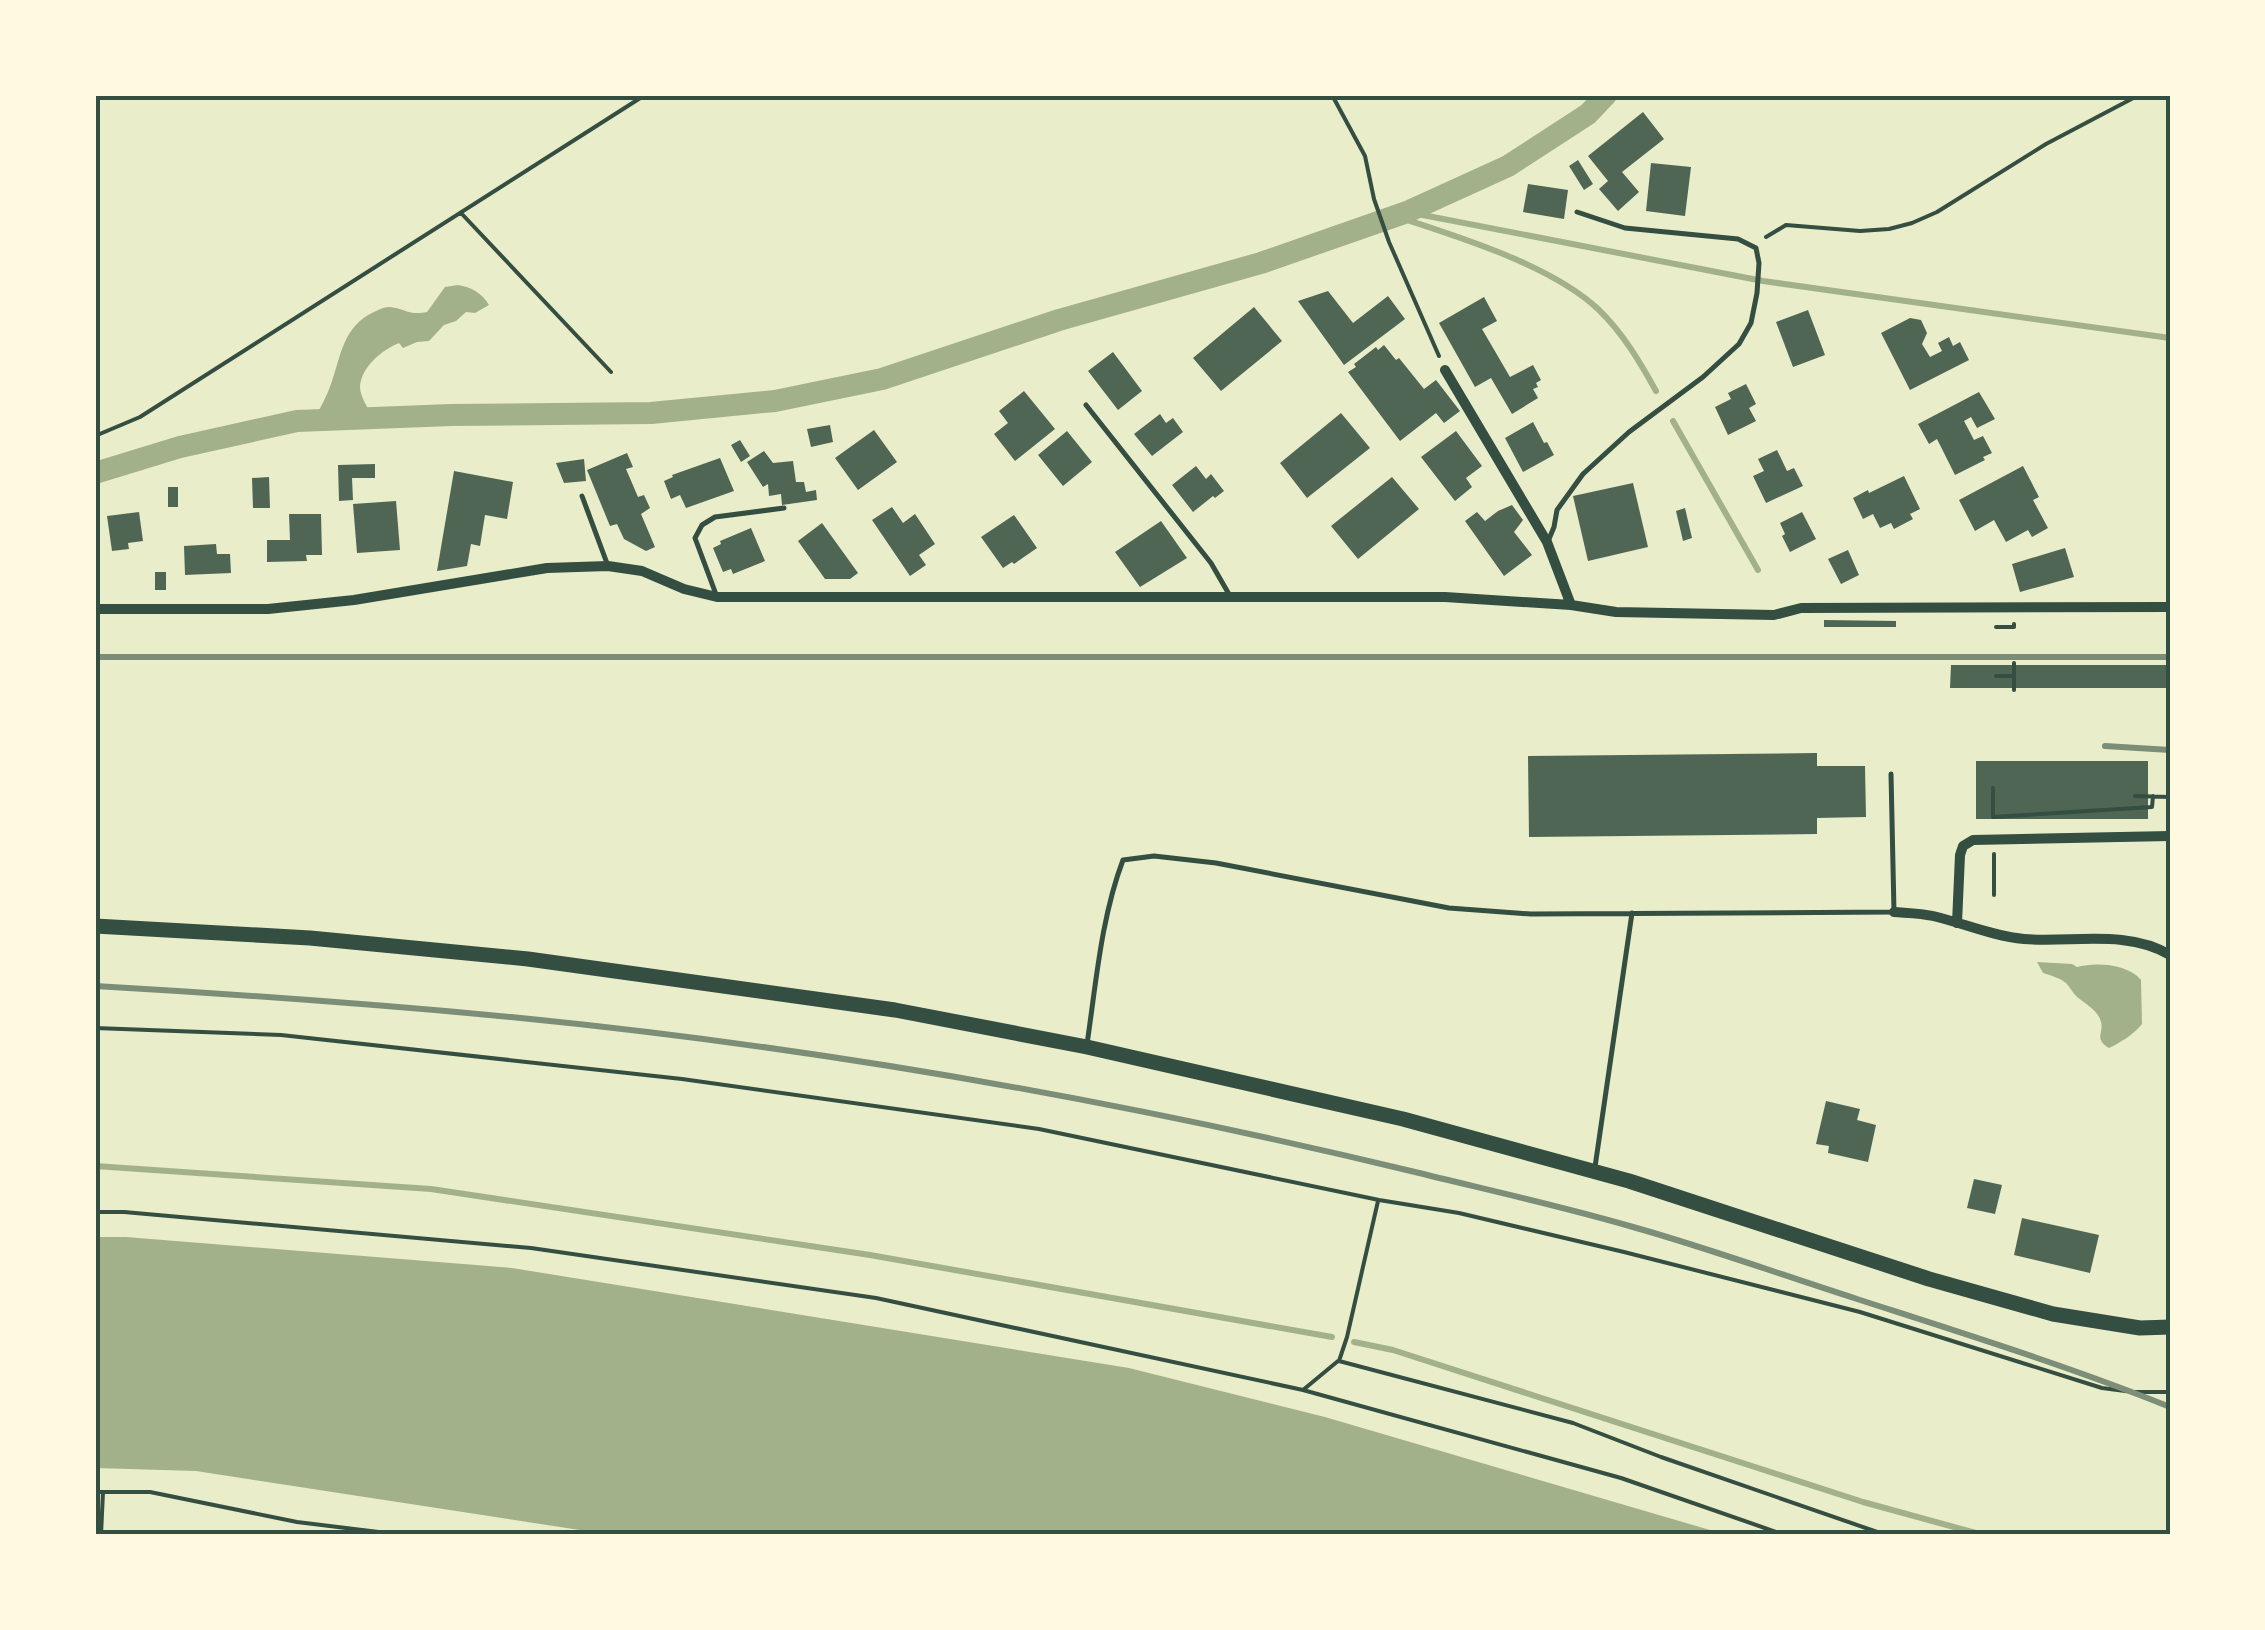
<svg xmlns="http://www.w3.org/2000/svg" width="2265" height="1630" font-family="Poppins,sans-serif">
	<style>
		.water { fill: #a3b18a }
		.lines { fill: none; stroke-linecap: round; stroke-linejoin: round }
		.stream { stroke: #a3b18a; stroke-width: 6 }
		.canal { stroke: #a3b18a; stroke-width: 22 }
		.building { fill: #4f6655 }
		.path { stroke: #344e41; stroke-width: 4 }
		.service { stroke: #344e41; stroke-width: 5 }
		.minor { stroke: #344e41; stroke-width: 10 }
		.primary { stroke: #344e41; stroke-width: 15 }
		.rail { stroke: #7c8e77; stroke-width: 6 }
		.neatline { fill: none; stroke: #344e41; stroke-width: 4 }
	</style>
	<rect width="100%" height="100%" fill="#e9edc9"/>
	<path class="water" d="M 458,285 C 471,287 482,293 489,305 L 475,313 L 466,312 L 456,321 L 444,325 L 429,341 L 417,342 L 403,348 L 399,343 C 382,350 361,367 360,387 C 360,397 369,409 373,418 L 314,420 C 320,408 327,396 331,384 C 341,356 343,326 374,312 C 378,310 384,307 389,307 C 404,308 409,316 427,312 L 445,287 Z
		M 2037,962 L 2072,964 L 2077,967 C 2096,962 2128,964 2141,980 L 2142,1024 C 2134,1034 2120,1043 2109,1048 C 2092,1037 2106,1033 2100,1019 C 2096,1009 2084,1003 2076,996 C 2072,992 2070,987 2066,983 C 2060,978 2050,975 2043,973 Z
		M 95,1237 L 126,1237 L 512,1268 L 1129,1368 L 1325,1417 L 1727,1535 L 612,1535 L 196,1471 L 95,1468 Z"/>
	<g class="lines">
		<path class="stream" d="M 1407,212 L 1763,281 L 2170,338
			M 1395,216 C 1457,236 1551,265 1598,309 C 1623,333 1640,362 1656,391
			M 1673,421 L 1758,570
			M 95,1166 L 431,1189 L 870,1255 L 1332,1337
			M 1354,1342 L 1393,1350 L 1863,1502 L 1983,1535"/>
		<path class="canal" d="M 95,473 L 180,447 L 297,421 L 451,415 L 651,413 L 775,401 L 882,379 L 1059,320 L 1261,263 L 1407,212 L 1508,166 L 1588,114 L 1606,95"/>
	</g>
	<path class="building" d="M 1643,112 L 1664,139 L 1622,172 L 1639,192 L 1618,211 L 1599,189 L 1608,181 L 1588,156 Z
		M 1578,160 L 1593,184 L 1584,190 L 1569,166 Z
		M 1651,163 L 1691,167 L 1685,216 L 1646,211 Z
		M 1528,184 L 1568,190 L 1564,219 L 1523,212 Z
		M 1328,291 L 1353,323 L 1388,296 L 1405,319 L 1344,365 L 1298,301 Z
		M 1484,297 L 1497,321 L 1482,329 L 1510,377 L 1533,365 L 1541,380 L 1536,383 L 1538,387 L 1533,389 L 1538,398 L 1512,414 L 1491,378 L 1475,387 L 1439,323 Z
		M 1254,307 L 1282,341 L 1221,391 L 1193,358 Z
		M 1808,310 L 1825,355 L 1793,367 L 1776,322 Z
		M 1910,318 L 1921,320 L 1927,333 L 1922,344 L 1930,357 L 1942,351 L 1938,343 L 1949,337 L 1953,346 L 1960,342 L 1969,360 L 1910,390 L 1881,333 Z
		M 1384,345 L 1396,360 L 1399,358 L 1424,389 L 1436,380 L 1460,411 L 1444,423 L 1436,413 L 1400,441 L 1348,372 L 1356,367 L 1354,364 L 1376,347 L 1378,350 Z
		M 1113,352 L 1142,391 L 1118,410 L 1088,371 Z
		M 1746,384 L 1756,404 L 1749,408 L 1756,421 L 1728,435 L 1715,407 L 1731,399 L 1728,393 Z
		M 1024,391 L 1055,429 L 1015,461 L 994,434 L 1008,423 L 999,411 Z
		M 1979,392 L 1995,419 L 1977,428 L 1971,417 L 1964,421 L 1974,440 L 1983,436 L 1992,453 L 1983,457 L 1985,460 L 1955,475 L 1937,439 L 1929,444 L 1918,424 Z
		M 1341,413 L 1370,448 L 1307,498 L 1280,463 Z
		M 1160,414 L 1166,423 L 1173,418 L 1183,432 L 1152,456 L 1134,434 Z
		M 1533,422 L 1544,443 L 1547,442 L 1554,455 L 1523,472 L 1505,438 Z
		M 830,425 L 833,442 L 811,447 L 807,429 Z
		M 874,430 L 897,462 L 858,490 L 835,458 Z
		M 1067,431 L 1092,462 L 1063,486 L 1038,455 Z
		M 1456,431 L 1482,466 L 1466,478 L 1472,487 L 1455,501 L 1421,457 Z
		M 740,440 L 750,456 L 741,462 L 731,445 Z
		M 1777,450 L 1787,471 L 1794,468 L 1803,486 L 1766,503 L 1753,476 L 1764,471 L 1758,459 Z
		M 764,451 L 773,463 L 793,461 L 796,482 L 804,482 L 806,492 L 816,490 L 817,500 L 782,505 L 781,494 L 769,496 L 768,484 L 763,487 L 747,462 Z
		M 627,453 L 633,467 L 626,469 L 638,497 L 644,495 L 650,508 L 641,514 L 655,547 L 646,551 L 624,539 L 617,524 L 610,526 L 587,470 Z
		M 720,458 L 734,491 L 686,508 L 680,495 L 671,499 L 664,481 L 673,477 L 672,475 Z
		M 584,459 L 586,481 L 564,483 L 556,463 Z
		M 375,464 L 375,478 L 352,478 L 353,500 L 339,501 L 338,465 Z
		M 1196,466 L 1206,479 L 1211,474 L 1224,491 L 1215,498 L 1213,496 L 1193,512 L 1172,485 Z
		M 2023,466 L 2039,497 L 2033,500 L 2048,528 L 2032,537 L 2028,530 L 2006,542 L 1994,520 L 1975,531 L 1959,500 Z
		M 454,471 L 513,482 L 507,519 L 485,515 L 480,546 L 471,544 L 467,566 L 437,571 Z
		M 1904,476 L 1920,509 L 1910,514 L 1913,519 L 1894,529 L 1891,523 L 1880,528 L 1873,514 L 1863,519 L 1853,498 L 1868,490 L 1869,493 Z
		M 269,477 L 270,508 L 253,508 L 252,478 Z
		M 1392,477 L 1419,509 L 1358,559 L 1331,526 Z
		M 1633,483 L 1648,547 L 1588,561 L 1573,496 Z
		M 168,487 L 178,487 L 178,507 L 168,507 Z
		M 396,501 L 400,550 L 357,553 L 353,504 Z
		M 1512,505 L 1523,520 L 1514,532 L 1532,555 L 1504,576 L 1465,521 L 1477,512 L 1485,521 L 1498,511 Z
		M 892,507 L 903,523 L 915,514 L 935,544 L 919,555 L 926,565 L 910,576 L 872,520 Z
		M 1685,508 L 1692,538 L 1683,541 L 1676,511 Z
		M 139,512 L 143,541 L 128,543 L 129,549 L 112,551 L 107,516 Z
		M 1802,512 L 1816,539 L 1790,552 L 1782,536 L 1785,534 L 1780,523 Z
		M 289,514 L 321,514 L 322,555 L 306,555 L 307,561 L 267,562 L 267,540 L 290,540 Z
		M 1014,515 L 1037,548 L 1014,564 L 1012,562 L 1003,568 L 981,537 Z
		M 1161,521 L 1187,558 L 1140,587 L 1115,552 Z
		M 822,523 L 858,573 L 850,579 L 825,579 L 798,541 Z
		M 751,528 L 765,561 L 733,574 L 731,569 L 723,572 L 713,548 L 721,544 L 720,541 Z
		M 216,544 L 217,554 L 230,554 L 231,573 L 185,575 L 184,546 Z
		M 2065,548 L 2074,577 L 2020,592 L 2012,564 Z
		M 1848,550 L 1859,575 L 1841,584 L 1828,559 Z
		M 155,572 L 166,572 L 166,590 L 155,590 Z
		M 1824,620 L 1896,621 L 1896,627 L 1824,627 Z
		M 1951,665 L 2170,665 L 2170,688 L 1950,688 Z
		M 1817,753 L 1817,766 L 1865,766 L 1866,817 L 1817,818 L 1817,834 L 1529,837 L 1528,756 Z
		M 1976,761 L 2148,761 L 2148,819 L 1976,819 Z
		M 1826,1101 L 1860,1109 L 1857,1120 L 1876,1125 L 1868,1162 L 1828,1153 L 1829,1146 L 1816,1144 Z
		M 1974,1179 L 2002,1185 L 1995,1214 L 1967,1208 Z
		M 2022,1218 L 2099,1235 L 2090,1273 L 2014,1255 Z"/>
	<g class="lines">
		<path class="path" d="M 1332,95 L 1365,156 L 1374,199 L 1389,242 L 1439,356
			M 461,213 L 611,372
			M 1766,237 L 1786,225 L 1860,231 L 1889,229 L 1912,223 L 1937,212 L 2046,144 L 2139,95
			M 95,436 L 140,417 L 645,95
			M 1996,627 L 2014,627 L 2014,624
			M 1996,676 L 2014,676
			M 2014,690 L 2014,663
			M 1993,788 L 1993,815
			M 2135,796 L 2170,797
			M 1993,817 L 2152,807 L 2153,796
			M 1994,895 L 1994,854
			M 95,1028 L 281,1035 L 682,1079 L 1039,1129 L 1379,1200 L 1459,1213 L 1624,1252 L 1860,1312 L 2102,1388 L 2133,1392 L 2170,1392
			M 1378,1201 L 1347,1337 L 1339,1361 L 1573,1423 L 1661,1457 L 1886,1535
			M 95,1212 L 124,1212 L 531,1248 L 876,1298 L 1303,1390 L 1621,1478 L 1785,1535
			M 1303,1390 L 1338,1361
			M 95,1492 L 150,1492 L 297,1522 L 403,1535
			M 95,1532 L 137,1535
			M 101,1535 L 103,1492"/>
		<path class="service" d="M 1086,405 L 1211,563 L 1230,596
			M 582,496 L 608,566
			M 1549,539 L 1554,527 L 1557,510 L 1583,474 L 1629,432 L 1703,377 L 1739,344 L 1751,323 L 1757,293 L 1759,263 L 1756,248 L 1738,239 L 1625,228 L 1577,212
			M 717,597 L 695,538 L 702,525 L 715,517 L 784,508
			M 1087,1044 C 1096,984 1101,918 1123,860 L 1154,856 L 1216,863 L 1449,908 L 1531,914 L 1894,912 L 1891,774
			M 1595,1167 L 1632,913"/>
		<path class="minor" d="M 1445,370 L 1547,542 L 1571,605
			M 95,609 L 268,609 L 354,600 L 547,568 L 608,566 L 642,571 L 684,589 L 717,597 L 1445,597 L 1571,605 L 1616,612 L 1774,615 L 1801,608 L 2170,607
			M 1894,912 C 1906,913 1920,913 1933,916 C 1963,923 1992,936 2024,939 C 2071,943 2127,929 2170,955
			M 1957,923 L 1960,855 L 1963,846 L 1973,840 L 2170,836"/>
		<path class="primary" d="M 95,926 L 310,938 L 528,959 L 895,1010 L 1087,1047 L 1403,1119 L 1629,1181 L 1929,1279 L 2053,1314 L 2140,1328 L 2170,1327"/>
		<path class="rail" d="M 95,657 L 2170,657
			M 2105,746 L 2170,750
			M 95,986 C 234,994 372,1004 511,1017 C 816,1047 1118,1100 1415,1172 C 1488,1190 1561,1206 1633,1227 C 1708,1248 1782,1275 1857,1299 C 1962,1333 2068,1366 2170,1407"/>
	</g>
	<rect width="2265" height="1630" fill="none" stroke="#fefae0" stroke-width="195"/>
	<rect x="98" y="98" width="2070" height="1434" class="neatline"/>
</svg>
